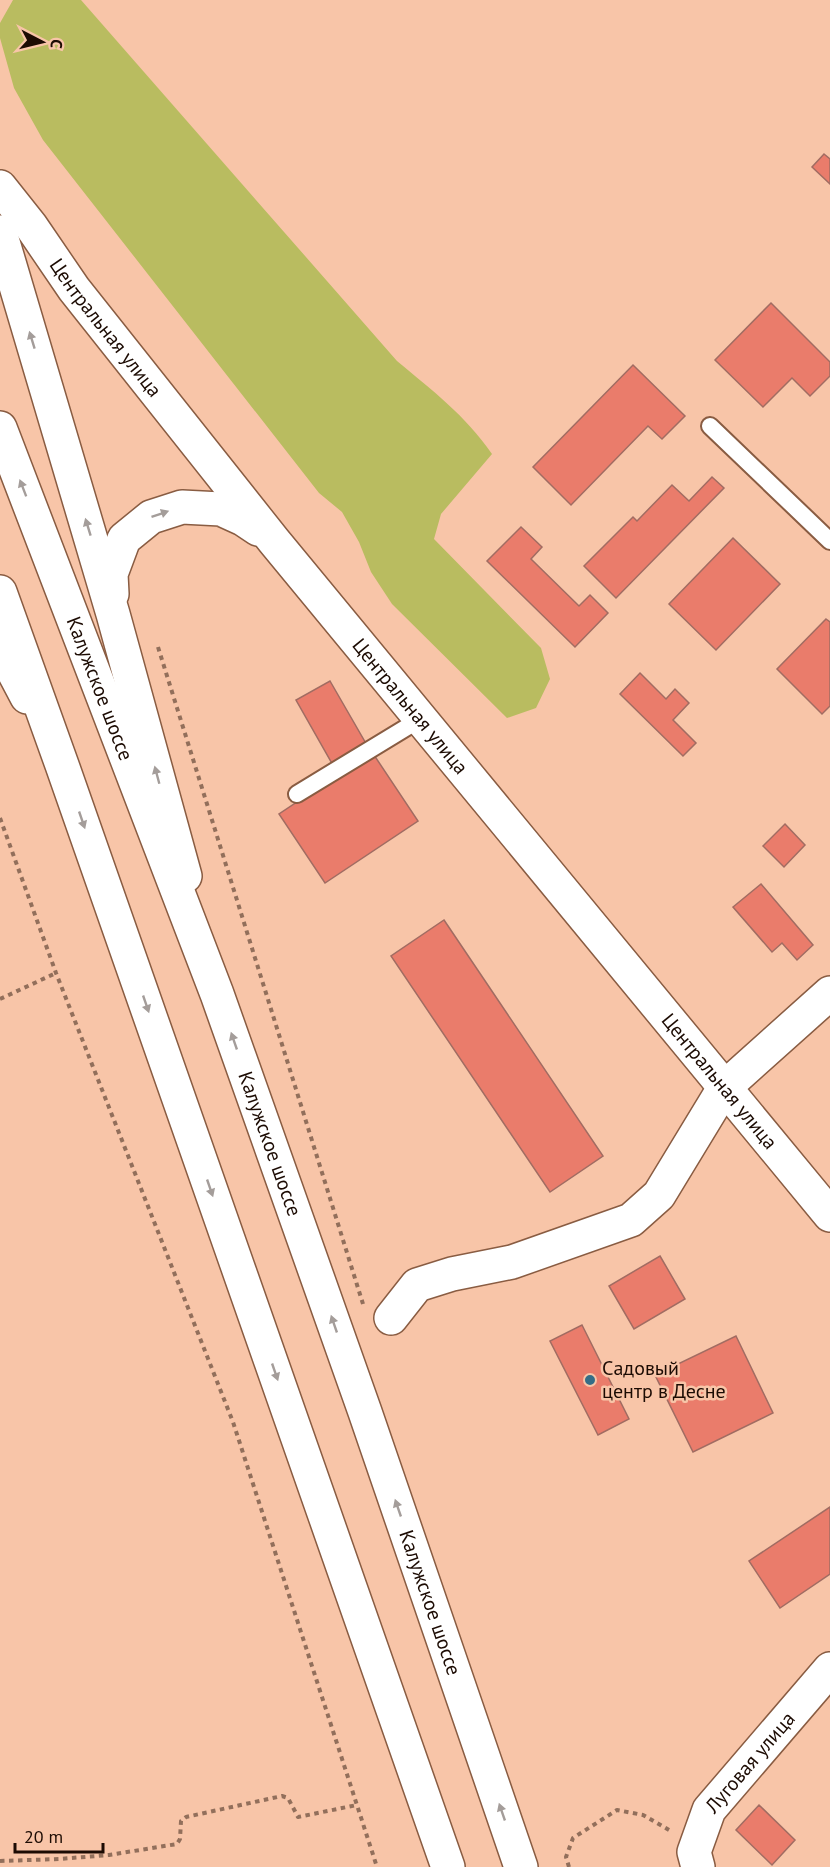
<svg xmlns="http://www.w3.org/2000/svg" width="830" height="1867" font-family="'PT Sans',sans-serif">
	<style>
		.green { fill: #b9bc60 }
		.building { fill: #ea7c6b; stroke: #a16c62; stroke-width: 1.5 }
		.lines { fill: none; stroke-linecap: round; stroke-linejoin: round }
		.lane-casing { stroke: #895c42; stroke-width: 20 }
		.street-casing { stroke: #895c42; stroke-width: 36 }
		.secondary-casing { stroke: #895c42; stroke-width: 36 }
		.highway-casing { stroke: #895c42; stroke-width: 36 }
		.path { stroke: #926f5b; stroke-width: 4; stroke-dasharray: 4.5 4.5; stroke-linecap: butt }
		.lane { stroke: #fff; stroke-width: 16 }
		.street { stroke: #fff; stroke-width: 33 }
		.secondary { stroke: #fff; stroke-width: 33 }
		.highway { stroke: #fff; stroke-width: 33 }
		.oneway { fill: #a49d9a }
		.poi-dot { fill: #356d87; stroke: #f8c5a8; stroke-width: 2 }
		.labels { text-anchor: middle; stroke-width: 5; stroke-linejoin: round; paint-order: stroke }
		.street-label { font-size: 20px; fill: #1c0b03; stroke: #f8c5a8 }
		.poi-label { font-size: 20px; fill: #1c0b03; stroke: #f8c5a8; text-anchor: start }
	</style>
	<rect width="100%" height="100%" fill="#f8c5a8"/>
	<path class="green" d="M 13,0 L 81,0 L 397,361 C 433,391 465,415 492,454 L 441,514 L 434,539 L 541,648 L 550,679 L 536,708 L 507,718 L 392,604 L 371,572 L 359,542 L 342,512 L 319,493 L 43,140 L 14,88 L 0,38 L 0,23 Z"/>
	<path class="building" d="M 824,154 L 830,159 L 830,184 L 812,167 Z
		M 771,303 L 830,362 L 830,376 L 810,396 L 792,378 L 763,407 L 715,360 Z
		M 633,365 L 685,416 L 662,439 L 648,426 L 571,505 L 533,467 Z
		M 712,477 L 724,488 L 616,598 L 584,566 L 633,517 L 637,521 L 672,485 L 689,501 Z
		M 521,527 L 542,547 L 531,559 L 579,606 L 590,595 L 608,613 L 575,647 L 487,561 Z
		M 733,538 L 780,584 L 716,650 L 669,604 Z
		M 826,619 L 830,622 L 830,706 L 822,714 L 777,669 Z
		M 640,673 L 666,699 L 675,689 L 689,703 L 673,720 L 696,743 L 683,756 L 620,694 Z
		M 330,681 L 368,747 L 334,767 L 296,700 Z
		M 372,752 L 418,821 L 325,883 L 279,814 Z
		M 785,824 L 805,845 L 784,867 L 763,846 Z
		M 761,884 L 813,945 L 797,960 L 782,943 L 772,952 L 733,907 Z
		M 444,920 L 603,1156 L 550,1192 L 391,956 Z
		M 660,1256 L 685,1299 L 634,1329 L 609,1286 Z
		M 582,1325 L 629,1419 L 598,1435 L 550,1341 Z
		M 736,1336 L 773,1413 L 693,1452 L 655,1375 Z
		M 830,1507 L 830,1574 L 780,1608 L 749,1561 Z
		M 759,1805 L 795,1840 L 772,1865 L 736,1830 Z"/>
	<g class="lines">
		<g class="lane-casing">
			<path id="lane" d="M 710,426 L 830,541
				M 297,794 L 422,718"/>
		</g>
		<g class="street-casing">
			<g id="street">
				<path d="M 391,1318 L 417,1285 L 452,1274 L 512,1262 L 631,1220 L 659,1195 L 724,1088 L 830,993"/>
				<path id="s1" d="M 698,1867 L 694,1852 L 709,1810 L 830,1669"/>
			</g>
		</g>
		<g class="secondary-casing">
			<g id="secondary">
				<path id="s2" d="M 0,187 L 31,226 L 74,289 L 274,541 L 830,1215"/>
				<path d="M 0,232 L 113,614 L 185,876"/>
				<path d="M 112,594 L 111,574 L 124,539 L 151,517 L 182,507 L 221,509 L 243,519 L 258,529"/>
				<path d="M 0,646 L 27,697"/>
			</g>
		</g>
		<g class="highway-casing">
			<g id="highway">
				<path id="s3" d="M 0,428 L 217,994 L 365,1412 L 521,1867"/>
				<path d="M 0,592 L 62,765 L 448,1867"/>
			</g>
		</g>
		<path class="path" d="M 158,647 L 363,1304
			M 0,818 L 56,973 L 233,1422 L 377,1867
			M 0,999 L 56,973
			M 0,1861 L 59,1859 L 109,1855 L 177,1844 L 180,1839 L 181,1821 L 186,1817 L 282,1796 L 288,1798 L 298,1817 L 357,1805
			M 569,1867 L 566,1857 L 573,1838 L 617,1810 L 643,1815 L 669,1830"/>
		<use href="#lane" class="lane"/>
		<use href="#street" class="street"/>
		<use href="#secondary" class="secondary"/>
		<use href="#highway" class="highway"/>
	</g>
	<defs><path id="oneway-solid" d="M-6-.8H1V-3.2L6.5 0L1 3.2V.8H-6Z" transform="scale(1.5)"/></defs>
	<g class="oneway">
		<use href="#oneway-solid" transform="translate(32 340) rotate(-107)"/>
		<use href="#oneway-solid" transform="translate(23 488) rotate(-111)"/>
		<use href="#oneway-solid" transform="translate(160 514) rotate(-19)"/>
		<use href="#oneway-solid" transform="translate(88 527) rotate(-107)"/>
		<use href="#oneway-solid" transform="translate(157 775) rotate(-105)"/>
		<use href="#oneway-solid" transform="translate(82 820) rotate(71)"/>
		<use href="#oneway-solid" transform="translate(146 1004) rotate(71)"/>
		<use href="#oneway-solid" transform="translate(234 1041) rotate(-109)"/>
		<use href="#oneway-solid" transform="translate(210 1188) rotate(71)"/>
		<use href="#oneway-solid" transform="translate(334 1324) rotate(-109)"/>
		<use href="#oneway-solid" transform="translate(275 1372) rotate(71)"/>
		<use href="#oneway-solid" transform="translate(398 1508) rotate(-109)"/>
		<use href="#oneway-solid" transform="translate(502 1812) rotate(-109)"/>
	</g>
	<circle class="poi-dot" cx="590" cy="1380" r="6"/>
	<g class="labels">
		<g class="street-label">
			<text dy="7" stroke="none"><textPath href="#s2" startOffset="176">Центральная улица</textPath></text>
			<text dy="7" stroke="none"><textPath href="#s3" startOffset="279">Калужское шоссе</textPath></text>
			<text dy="7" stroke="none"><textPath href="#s2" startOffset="662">Центральная улица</textPath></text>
			<text dy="7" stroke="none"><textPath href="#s2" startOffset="1148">Центральная улица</textPath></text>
			<text dy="7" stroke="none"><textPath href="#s3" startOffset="765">Калужское шоссе</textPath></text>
			<text dy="7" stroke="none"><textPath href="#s3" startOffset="1251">Калужское шоссе</textPath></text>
			<text dy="7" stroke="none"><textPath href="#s1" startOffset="123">Луговая улица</textPath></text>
		</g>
		<g class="poi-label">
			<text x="602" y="1375">Садовый<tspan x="602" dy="23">центр в Десне</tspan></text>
		</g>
	</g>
	<g transform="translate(42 42) rotate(97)" stroke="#f8c5a8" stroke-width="4.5" paint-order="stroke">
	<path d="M0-4.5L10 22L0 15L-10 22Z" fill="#1c0b03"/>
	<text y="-9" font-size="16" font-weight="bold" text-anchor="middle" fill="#1c0b03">С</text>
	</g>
	<path d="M15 1843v9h88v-9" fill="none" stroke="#1c0b03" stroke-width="3"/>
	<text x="24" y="1843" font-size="18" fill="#1c0b03" stroke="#f8c5a8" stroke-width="4.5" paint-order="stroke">20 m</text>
</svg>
